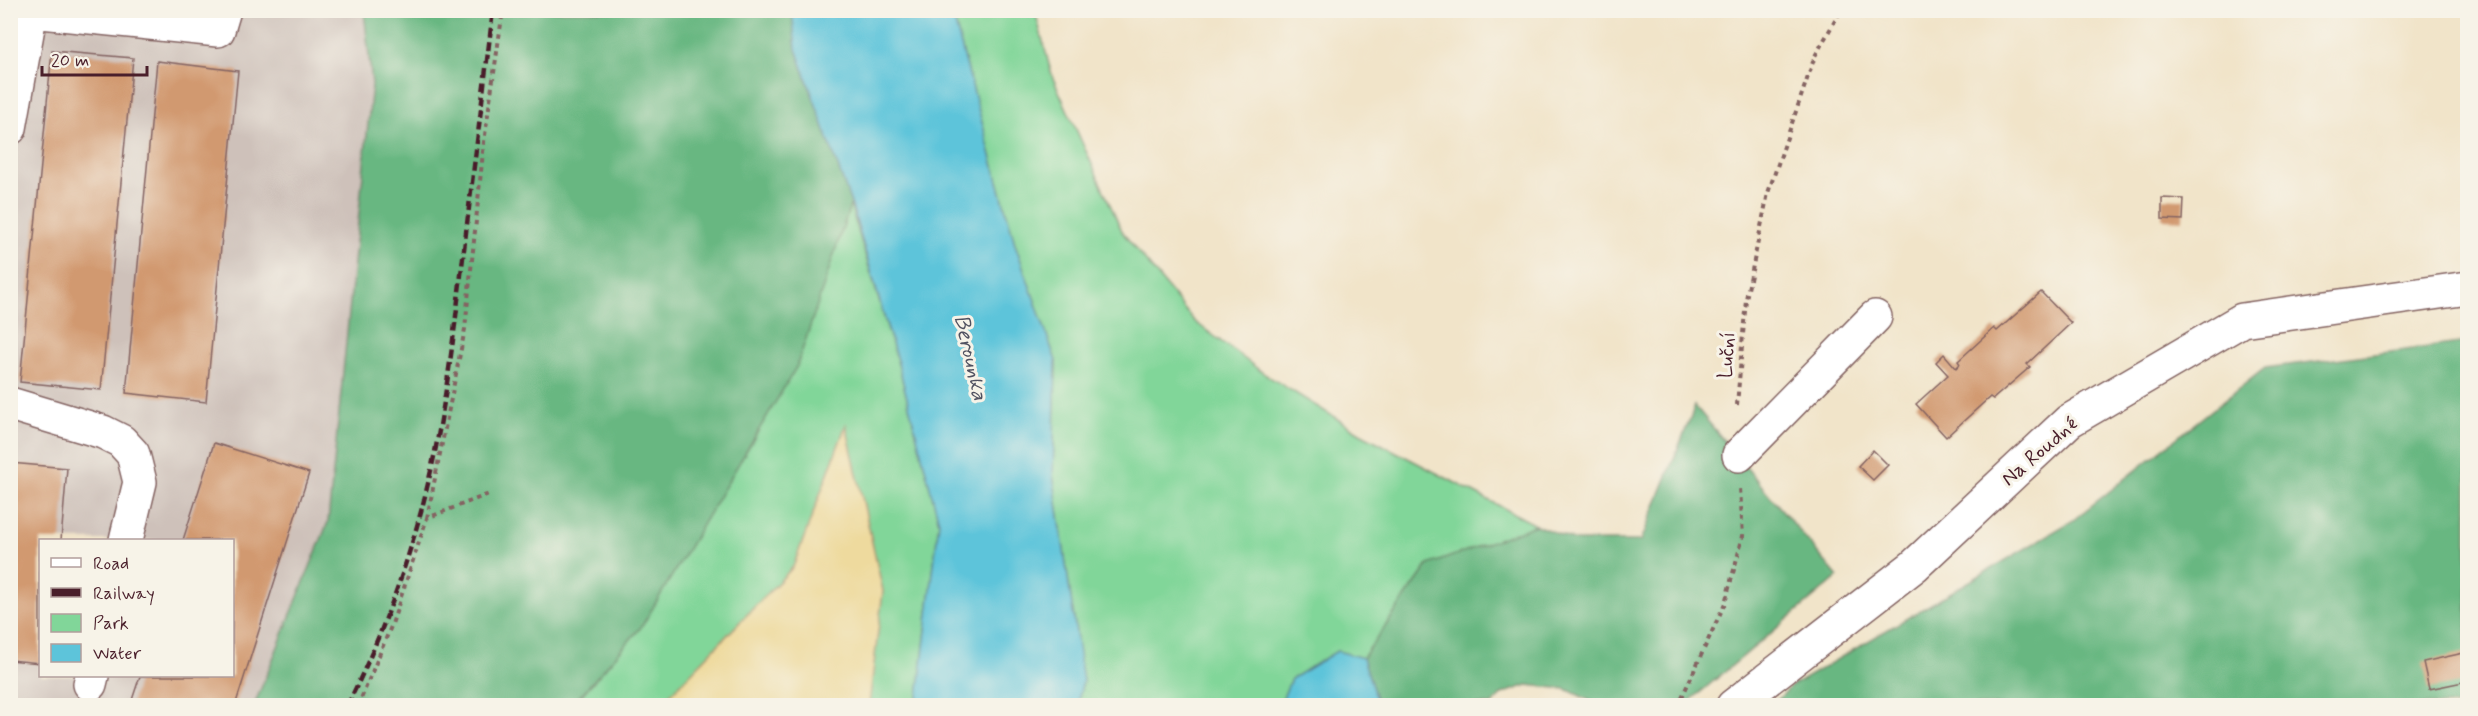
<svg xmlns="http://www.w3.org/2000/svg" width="2478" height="716" font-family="Mynerve,sans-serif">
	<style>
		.industrial { fill: #cec1ba; fill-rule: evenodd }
		.green { fill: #81d699; stroke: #667a62; stroke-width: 1.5 }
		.forest { fill: #68b781; stroke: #596b56; stroke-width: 1.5 }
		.sand { fill: #eeda9e; stroke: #9c7c64; stroke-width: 1.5 }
		.water { fill: #5dc4da; stroke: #547282; stroke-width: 1.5 }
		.building { fill: #d1996f }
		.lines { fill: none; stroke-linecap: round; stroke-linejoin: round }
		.minor-casing { stroke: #846462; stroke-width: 36 }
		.path { stroke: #846462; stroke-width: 4; stroke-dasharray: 4.5 4.5; stroke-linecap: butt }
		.minor { stroke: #fff; stroke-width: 33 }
		.rail { stroke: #4a1f2b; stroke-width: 4.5; stroke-dasharray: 9 4.5; stroke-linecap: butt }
		.labels { text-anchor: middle; stroke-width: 6; stroke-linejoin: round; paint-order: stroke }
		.street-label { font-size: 21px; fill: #4a1f2b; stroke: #f7f3e8 }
		.water-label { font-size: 22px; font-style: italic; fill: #505160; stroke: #f7f3e8 }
	</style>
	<rect width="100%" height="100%" fill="#f7f3e8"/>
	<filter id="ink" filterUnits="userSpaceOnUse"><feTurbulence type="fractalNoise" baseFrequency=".0167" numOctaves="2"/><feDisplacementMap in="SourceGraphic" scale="12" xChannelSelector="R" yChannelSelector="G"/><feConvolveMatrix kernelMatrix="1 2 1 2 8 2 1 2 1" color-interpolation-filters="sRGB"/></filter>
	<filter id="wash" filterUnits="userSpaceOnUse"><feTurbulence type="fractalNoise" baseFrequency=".008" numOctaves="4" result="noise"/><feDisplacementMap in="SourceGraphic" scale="24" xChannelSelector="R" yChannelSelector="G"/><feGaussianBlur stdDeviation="1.35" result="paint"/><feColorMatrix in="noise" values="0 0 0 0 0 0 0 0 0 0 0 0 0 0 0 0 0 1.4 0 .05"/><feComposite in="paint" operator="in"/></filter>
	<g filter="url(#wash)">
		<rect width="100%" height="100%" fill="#f1e4c9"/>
		<path class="industrial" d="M 10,11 L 567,11 L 389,705 L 11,705 ZM 40,540 L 232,540 L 232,676 L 40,676 Z"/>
		<path class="green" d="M 953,11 L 1035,11 L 1052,76 L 1123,233 L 1194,321 L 1266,375 L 1360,433 L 1536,525 L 1428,565 L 1363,658 L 1337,651 L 1291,679 L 1280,705 L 1077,705 L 1083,681 L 1053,475 L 1056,361 L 1015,244 L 955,23 Z
			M 841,174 L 899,367 L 939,522 L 917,705 L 572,706 L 642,626 Z"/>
		<path class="forest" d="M 364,11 L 792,11 L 796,49 L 851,203 L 797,366 L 642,626 L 572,705 L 254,706 L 328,522 L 372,84 Z
			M 2467,342 L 2467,705 L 1772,706 L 1790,687 L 2072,521 L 2265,368 Z
			M 1695,406 L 1838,577 L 1685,705 L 1599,705 L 1566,689 L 1527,685 L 1502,694 L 1492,705 L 1378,705 L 1363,658 L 1428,565 L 1536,525 L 1576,541 L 1641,541 Z"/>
		<path class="sand" d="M 846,425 L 883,591 L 869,705 L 660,705 L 793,567 Z"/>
		<path class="water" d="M 792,11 L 953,11 L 955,23 L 1015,244 L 1056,361 L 1053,475 L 1083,681 L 1077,705 L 917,705 L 939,522 L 899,367 L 851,203 L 796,49 Z
			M 1337,651 L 1363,658 L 1378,705 L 1280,705 L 1291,679 Z"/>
		<g id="blocks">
			<path class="building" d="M 52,51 L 133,58 L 101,390 L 20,382 Z
				M 157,61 L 238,71 L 206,402 L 126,393 Z
				M 2162,198 L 2184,199 L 2183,220 L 2162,219 Z
				M 2041,292 L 2071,323 L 2027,364 L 2030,367 L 1993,399 L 1990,397 L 1946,437 L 1916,404 L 1948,375 L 1936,362 L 1944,354 L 1956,368 L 1960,364 L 1958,361 L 1994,328 L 1997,331 Z
				M 214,443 L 309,473 L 235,706 L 130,706 L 140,676 L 232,676 L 232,540 L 183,540 Z
				M 1873,450 L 1888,465 L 1873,480 L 1858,466 Z
				M 10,463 L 67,468 L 61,540 L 40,540 L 40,663 L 10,660 Z
				M 2468,652 L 2468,681 L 2429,689 L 2423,662 Z"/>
		</g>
	</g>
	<g filter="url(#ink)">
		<use href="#blocks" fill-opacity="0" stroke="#846462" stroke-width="1.5"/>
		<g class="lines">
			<g class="minor-casing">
				<path id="minor" d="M 22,10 L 218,30 L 224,10
					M 10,128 L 31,10
					M 10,404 L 103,432 L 121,441 L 133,454 L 140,482 L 126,540
					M 1739,455 L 1875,317
					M 90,684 L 92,676
					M 1733,706 L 1914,566 L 2069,421 L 2242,320 L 2468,288"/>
			</g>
			<path class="path" d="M 1737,405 L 1746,299 L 1768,193 L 1815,56 L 1841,10
				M 427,518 L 465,329 L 484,142 L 503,10
				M 358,706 L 392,624 L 427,518 L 489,494
				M 1678,706 L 1725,603 L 1743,536 L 1740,488"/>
			<use href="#minor" class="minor"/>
			<path class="rail" d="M 347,706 C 385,630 414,549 432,466 C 448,392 456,316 465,241 C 474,164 484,87 493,10"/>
		</g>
	</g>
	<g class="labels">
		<g class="street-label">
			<text transform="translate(1726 355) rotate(-86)" y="7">Luční</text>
			<text transform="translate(2039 451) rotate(-41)" y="7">Na Roudné</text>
		</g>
		<g class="water-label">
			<text transform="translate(972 357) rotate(77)" y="8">Berounka</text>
		</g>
	</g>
	<rect width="2478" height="716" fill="none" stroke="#f7f3e8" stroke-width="36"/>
	<rect x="39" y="539" width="195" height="138" fill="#f7f3e8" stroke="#b29e9c" stroke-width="1.5"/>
	<rect x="51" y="558" width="30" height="9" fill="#ffffff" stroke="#b29e9c" stroke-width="1.5"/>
	<text x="93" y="569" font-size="18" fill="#4a1f2b">Road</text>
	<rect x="51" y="588" width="30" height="9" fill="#4a1f2b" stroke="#b29e9c" stroke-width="1.5"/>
	<text x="93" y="599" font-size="18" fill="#4a1f2b">Railway</text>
	<rect x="51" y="614" width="30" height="18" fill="#81d699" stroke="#b29e9c" stroke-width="1.5"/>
	<text x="93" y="629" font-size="18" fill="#4a1f2b">Park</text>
	<rect x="51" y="644" width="30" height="18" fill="#5dc4da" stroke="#b29e9c" stroke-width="1.5"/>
	<text x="93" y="659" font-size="18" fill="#4a1f2b">Water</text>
	<path d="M42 66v9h105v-9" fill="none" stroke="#4a1f2b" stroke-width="3"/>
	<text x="51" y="66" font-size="18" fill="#4a1f2b" stroke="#f7f3e8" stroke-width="4.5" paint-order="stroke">20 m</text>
</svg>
